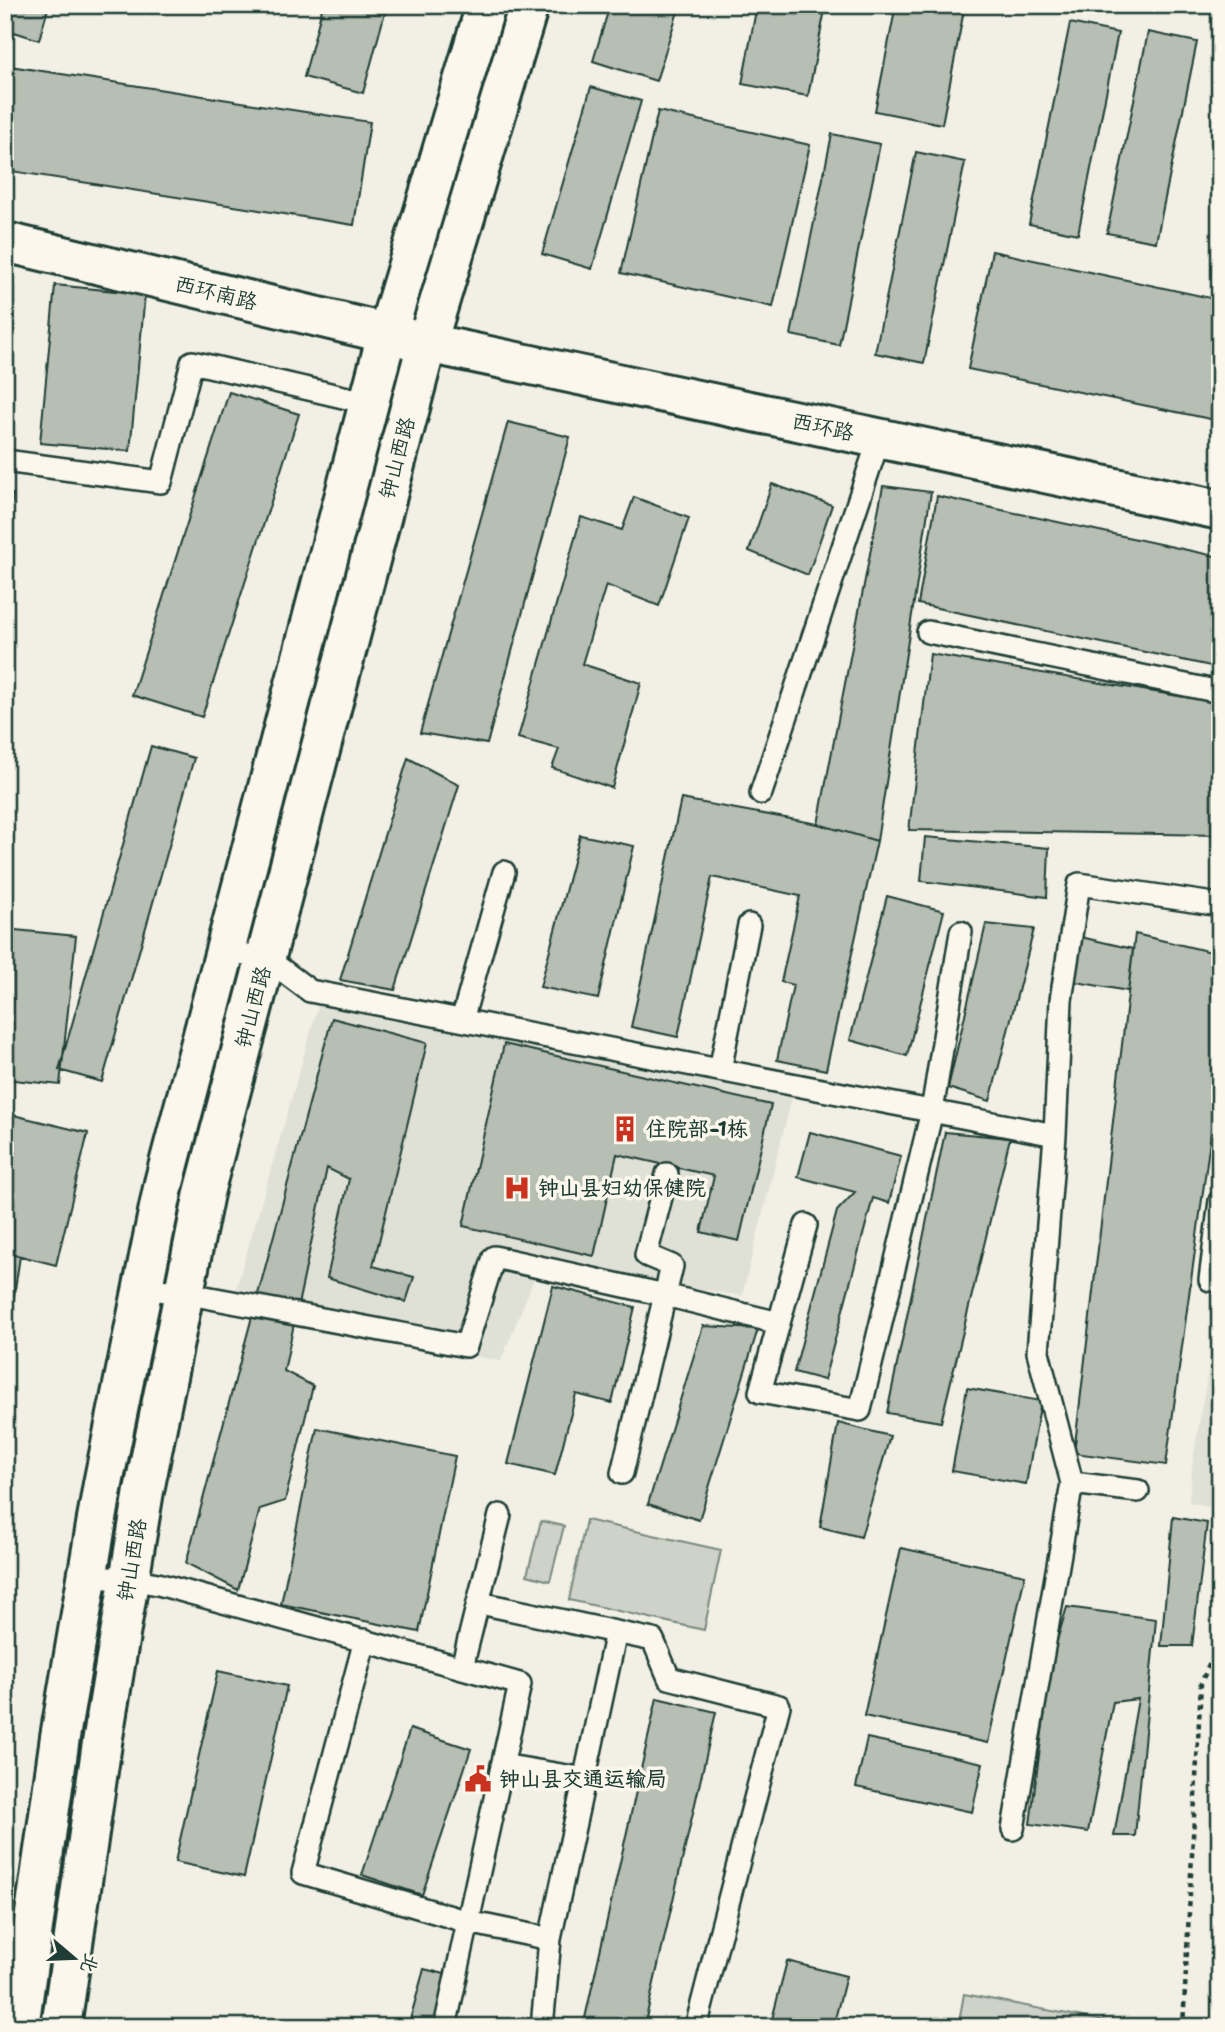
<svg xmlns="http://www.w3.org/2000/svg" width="1225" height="2032" font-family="'Shantell Sans','LXGW WenKai TC',sans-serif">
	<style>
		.built { fill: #e0e1d6 }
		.green { fill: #cfd2c8; stroke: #77887e; stroke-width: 2 }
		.building { fill: #b7beb3; stroke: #1f3d34; stroke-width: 2 }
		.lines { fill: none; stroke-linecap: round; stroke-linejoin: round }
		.service-casing { stroke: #1f3d34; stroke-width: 26 }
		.tertiary-casing { stroke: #1f3d34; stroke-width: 44 }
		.secondary-casing { stroke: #1f3d34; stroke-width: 44 }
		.path { stroke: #1f3d34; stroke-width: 4.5; stroke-dasharray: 5 5; stroke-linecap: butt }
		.service { stroke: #fbf7ec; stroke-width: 21 }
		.tertiary { stroke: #fbf7ec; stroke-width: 38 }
		.secondary { stroke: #fbf7ec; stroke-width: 38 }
		.labels { text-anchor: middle; stroke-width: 7; stroke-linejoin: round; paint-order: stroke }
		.street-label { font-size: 21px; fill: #1f3d34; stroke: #fbf7ec }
		.poi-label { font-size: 21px; font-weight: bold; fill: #1f3d34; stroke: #fbf7ec; text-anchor: start }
	</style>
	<rect width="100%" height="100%" fill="#f2f0e5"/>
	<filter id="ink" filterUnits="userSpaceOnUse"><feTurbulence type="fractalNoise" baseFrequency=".0143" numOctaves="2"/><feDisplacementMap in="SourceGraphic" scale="14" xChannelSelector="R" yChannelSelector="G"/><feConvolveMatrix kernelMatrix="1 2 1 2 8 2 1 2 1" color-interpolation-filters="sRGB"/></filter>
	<g filter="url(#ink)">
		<path class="built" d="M 324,986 L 793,1094 L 742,1296 L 540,1264 L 501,1361 L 229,1313 Z
			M 1220,1297 L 1220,1510 L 1189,1502 L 1192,1467 Z"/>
		<path class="green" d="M 586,1520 L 721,1550 L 704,1630 L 569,1600 Z
			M 541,1521 L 564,1526 L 550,1581 L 527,1575 Z
			M 964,1994 L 1104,2021 L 1103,2027 L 958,2027 Z"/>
		<path class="building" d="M 9,5 L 49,5 L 39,40 L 5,29 Z
			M 323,5 L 387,5 L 363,93 L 304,77 Z
			M 610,5 L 680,5 L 656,81 L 593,61 Z
			M 757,5 L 826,5 L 808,96 L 742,84 Z
			M 896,5 L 965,5 L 942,124 L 875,111 Z
			M 1171,5 L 1220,5 L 1220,13 Z
			M 1070,23 L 1118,33 L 1078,234 L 1029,224 Z
			M 1148,32 L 1197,42 L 1156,242 L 1107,233 Z
			M 10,66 L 370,122 L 354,225 L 5,170 L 5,98 Z
			M 591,87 L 641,101 L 592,269 L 542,254 Z
			M 658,111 L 810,145 L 773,307 L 621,273 Z
			M 832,134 L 880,144 L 839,345 L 791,335 Z
			M 916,152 L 965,162 L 924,363 L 875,353 Z
			M 992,251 L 1220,300 L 1220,421 L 968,369 Z
			M 55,285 L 145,294 L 130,451 L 40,443 Z
			M 229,392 L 299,414 L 202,717 L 132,695 Z
			M 508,422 L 570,437 L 487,744 L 420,733 Z
			M 772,484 L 832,505 L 808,575 L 749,551 Z
			M 883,486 L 931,492 L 877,841 L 818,824 Z
			M 5,493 L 13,494 L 5,553 Z
			M 937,496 L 1220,557 L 1220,668 L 918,604 Z
			M 634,497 L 689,518 L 659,606 L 606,585 L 582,664 L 641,683 L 612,788 L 552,768 L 559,749 L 518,738 L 581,517 L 622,530 Z
			M 930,654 L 1220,703 L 1220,835 L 909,830 Z
			M 151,746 L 194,758 L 102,1082 L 59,1070 Z
			M 408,758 L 459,785 L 395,990 L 340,980 Z
			M 681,799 L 818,824 L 877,841 L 826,1070 L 777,1060 L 793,985 L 781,982 L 800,896 L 712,877 L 678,1037 L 631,1027 Z
			M 580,835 L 634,846 L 598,999 L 540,987 Z
			M 925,837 L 1049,848 L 1047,897 L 921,881 Z
			M 887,896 L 944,911 L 907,1056 L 850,1040 Z
			M 986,924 L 1034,929 L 990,1101 L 948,1088 Z
			M 5,929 L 76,936 L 60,1085 L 5,1079 Z
			M 1135,934 L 1220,954 L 1220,1066 L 1166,1465 L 1074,1453 Z
			M 1072,935 L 1133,949 L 1128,991 L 1076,982 Z
			M 332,1018 L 427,1043 L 373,1266 L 414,1277 L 406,1302 L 327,1278 L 349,1179 L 327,1168 L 284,1371 L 313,1386 L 285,1501 L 260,1509 L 238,1590 L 186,1563 Z
			M 504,1044 L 771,1105 L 739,1241 L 701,1232 L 714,1176 L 617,1154 L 594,1256 L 463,1226 Z
			M 5,1113 L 88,1133 L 56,1265 L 5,1252 Z
			M 810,1132 L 901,1156 L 889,1203 L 873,1198 L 824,1380 L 794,1372 L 837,1211 L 855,1192 L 798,1177 Z
			M 945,1132 L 1010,1138 L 941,1422 L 887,1413 Z
			M 5,1254 L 20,1256 L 5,1355 Z
			M 553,1286 L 635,1307 L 612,1403 L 576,1394 L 555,1475 L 508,1464 Z
			M 703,1326 L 758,1329 L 699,1520 L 648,1504 Z
			M 967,1388 L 1041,1401 L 1026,1484 L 952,1471 Z
			M 838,1423 L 890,1436 L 861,1537 L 820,1527 Z
			M 317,1428 L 455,1456 L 419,1632 L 281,1604 Z
			M 1173,1517 L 1207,1523 L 1192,1646 L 1161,1646 Z
			M 901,1548 L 1025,1575 L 988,1743 L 864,1716 Z
			M 1067,1607 L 1156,1619 L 1135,1836 L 1114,1836 L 1138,1699 L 1113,1702 L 1088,1832 L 1030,1824 L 1052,1657 Z
			M 218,1671 L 287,1686 L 244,1877 L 175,1862 Z
			M 657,1698 L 716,1712 L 644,2027 L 583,2027 Z
			M 410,1729 L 471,1749 L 422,1895 L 362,1875 Z
			M 867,1738 L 983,1763 L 972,1812 L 856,1787 Z
			M 787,1961 L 846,1976 L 833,2027 L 770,2027 Z
			M 424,1969 L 453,1976 L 440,2027 L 408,2027 Z"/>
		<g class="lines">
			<g class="service-casing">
				<path id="service" d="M 5,461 L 161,482 L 192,362 L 369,403
					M 928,632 L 1220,692
					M 761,793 L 879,439
					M 225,952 L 266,958 L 310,991 L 1055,1135 L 1038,1352 L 1072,1483 L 1138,1491
					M 462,1020 L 504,872
					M 720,1070 L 749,925
					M 1055,1135 L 1061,1000 L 1079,884 L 1220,905
					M 806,1225 L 760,1392 L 860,1410 L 932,1111 L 961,932
					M 1210,1280 L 1220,1201
					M 143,1288 L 184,1293 L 466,1346 L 494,1257 L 665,1295 L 672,1266 L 646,1255 L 667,1174
					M 622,1473 L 665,1295 L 779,1323
					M 87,1577 L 129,1579 L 158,1584 L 520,1684 L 445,2027
					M 480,1603 L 653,1640 L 669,1678 L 779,1706 L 696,2027
					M 365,1640 L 303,1873 L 468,1922 L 550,1939 L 616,1632
					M 462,1667 L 500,1515
					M 502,1765 L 585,1779
					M 1013,1829 L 1072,1483
					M 542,2027 L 550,1939"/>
			</g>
			<g class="tertiary-casing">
				<path id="tertiary" d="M 5,242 L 427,343 L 1220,510"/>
			</g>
			<g class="secondary-casing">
				<path id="secondary" d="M 19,2027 L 60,1737 L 103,1484 L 164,1183 L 387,334 L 486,5
					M 61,2027 L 102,1743 L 144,1491 L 204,1193 L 427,343 L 529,5"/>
			</g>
			<path class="path" d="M 1183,2027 L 1201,1683 L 1220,1640"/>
			<use href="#service" class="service"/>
			<use href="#tertiary" class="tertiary"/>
			<use href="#secondary" class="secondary"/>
		</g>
	</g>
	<defs>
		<g id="building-bare" transform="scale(2.1)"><path d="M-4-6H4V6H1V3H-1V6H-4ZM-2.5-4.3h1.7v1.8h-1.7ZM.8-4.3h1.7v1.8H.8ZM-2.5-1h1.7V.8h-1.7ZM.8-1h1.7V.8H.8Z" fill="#c8321e" stroke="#fbf7ec" stroke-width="2.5" paint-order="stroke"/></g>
		<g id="hospital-bare" transform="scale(2.1)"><path d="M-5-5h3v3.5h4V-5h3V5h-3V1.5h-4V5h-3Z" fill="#c8321e" stroke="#fbf7ec" stroke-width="2.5" paint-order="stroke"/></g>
		<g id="civic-bare" transform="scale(2.1)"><path d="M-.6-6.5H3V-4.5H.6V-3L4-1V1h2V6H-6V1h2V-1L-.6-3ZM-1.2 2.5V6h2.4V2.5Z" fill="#c8321e" stroke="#fbf7ec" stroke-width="2.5" paint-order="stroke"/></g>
	</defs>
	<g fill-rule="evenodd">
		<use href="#building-bare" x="625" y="1129"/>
		<use href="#hospital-bare" x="517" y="1188"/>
		<use href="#civic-bare" x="478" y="1779"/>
	</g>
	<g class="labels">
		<g class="street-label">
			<text transform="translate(216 293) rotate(14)" y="7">西环南路</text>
			<text transform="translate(823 427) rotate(12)" y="7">西环路</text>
			<text transform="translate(397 458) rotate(-75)" y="7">钟山西路</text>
			<text transform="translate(253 1007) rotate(-75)" y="7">钟山西路</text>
			<text transform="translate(132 1560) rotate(-80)" y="7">钟山西路</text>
		</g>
		<g class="poi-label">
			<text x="646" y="1136">住院部-1栋</text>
			<text x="538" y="1195">钟山县妇幼保健院</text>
			<text x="499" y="1786">钟山县交通运输局</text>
		</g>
	</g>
	<rect width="1225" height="2032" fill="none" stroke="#fbf7ec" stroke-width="28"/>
	<rect x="14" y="14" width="1197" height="2004" fill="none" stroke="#1f3d34" stroke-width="2.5" filter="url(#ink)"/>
	<g transform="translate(74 1958) rotate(109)" stroke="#fbf7ec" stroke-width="5" paint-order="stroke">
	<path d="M0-5L12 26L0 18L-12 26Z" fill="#1f3d34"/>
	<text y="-10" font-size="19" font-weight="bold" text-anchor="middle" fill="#1f3d34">北</text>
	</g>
</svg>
